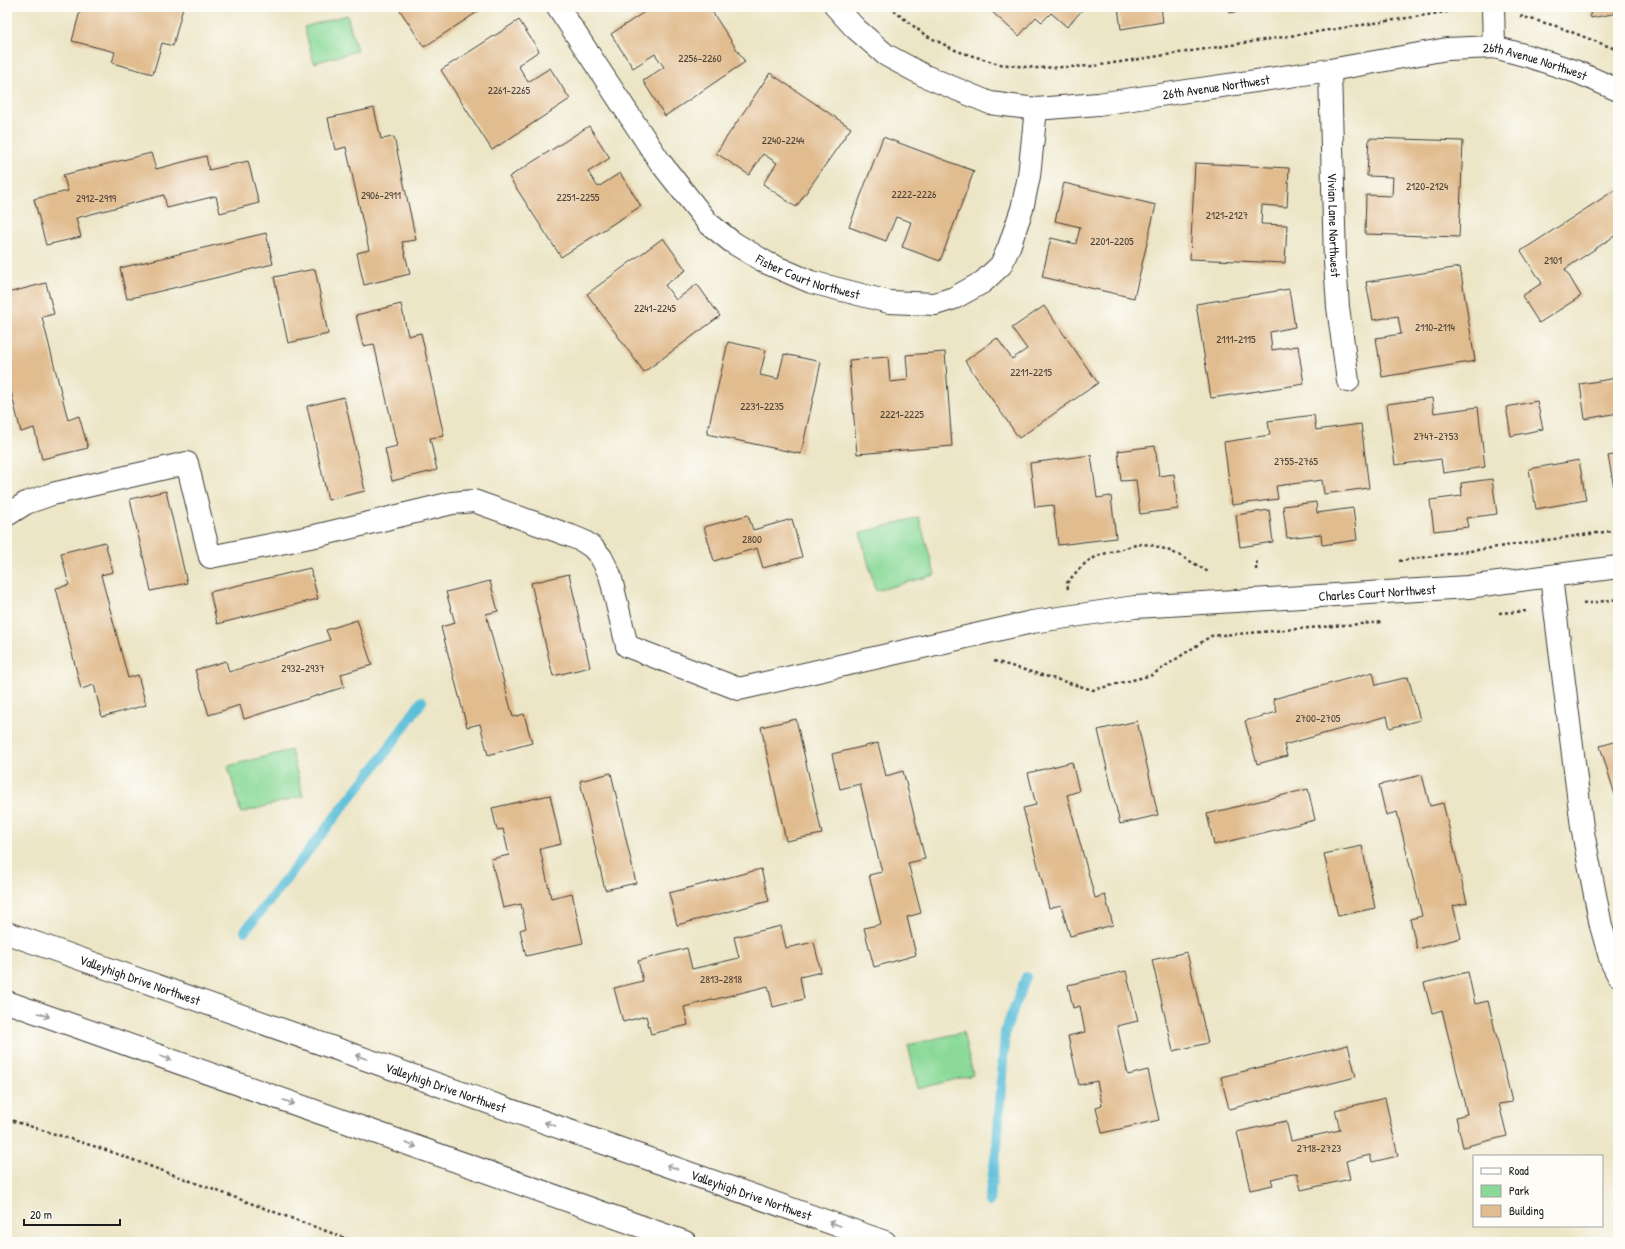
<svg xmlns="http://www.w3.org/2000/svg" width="1625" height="1249" font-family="'Patrick Hand',sans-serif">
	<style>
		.green { fill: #8ad998; stroke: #537a5a }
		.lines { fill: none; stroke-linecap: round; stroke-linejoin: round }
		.stream { stroke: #5bbfd9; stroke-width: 10 }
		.building { fill: #e1bc8f }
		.minor-casing { stroke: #3b3a36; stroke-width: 24 }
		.major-casing { stroke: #3b3a36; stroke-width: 24 }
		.path { stroke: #3b3a36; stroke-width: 2.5; stroke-dasharray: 3 3; stroke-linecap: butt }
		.minor { stroke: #fff; stroke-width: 22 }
		.major { stroke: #fff; stroke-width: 22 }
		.oneway { stroke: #999 }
		.labels { text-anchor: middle; stroke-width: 3; stroke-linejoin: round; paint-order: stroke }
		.number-label { font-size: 11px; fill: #4d4439 }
		.street-label { font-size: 13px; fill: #1c1c1c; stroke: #fdfcf7 }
	</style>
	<rect width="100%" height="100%" fill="#fdfcf7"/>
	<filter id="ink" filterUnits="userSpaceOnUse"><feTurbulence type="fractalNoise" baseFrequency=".025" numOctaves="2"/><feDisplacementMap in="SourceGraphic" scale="8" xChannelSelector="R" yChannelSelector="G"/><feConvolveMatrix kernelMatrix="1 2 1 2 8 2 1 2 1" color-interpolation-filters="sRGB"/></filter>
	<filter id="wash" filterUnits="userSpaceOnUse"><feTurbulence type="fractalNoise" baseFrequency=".012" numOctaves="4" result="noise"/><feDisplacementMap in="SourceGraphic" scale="16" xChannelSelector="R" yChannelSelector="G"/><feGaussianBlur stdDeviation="0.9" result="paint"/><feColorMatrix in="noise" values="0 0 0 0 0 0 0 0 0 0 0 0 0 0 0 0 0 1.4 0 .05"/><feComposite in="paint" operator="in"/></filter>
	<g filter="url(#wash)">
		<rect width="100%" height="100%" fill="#ece5c6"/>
		<path class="green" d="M 347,15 L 357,51 L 314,63 L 304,27 Z
			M 919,517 L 935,575 L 876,591 L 860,533 Z
			M 291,750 L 303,796 L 241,813 L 228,766 Z
			M 963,1032 L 973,1075 L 918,1089 L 908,1045 Z"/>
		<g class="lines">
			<path class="stream" d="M 245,931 L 384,755 L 422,701
				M 989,1201 L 997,1145 L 1005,1032 L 1026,977"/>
		</g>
		<g id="blocks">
			<path class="building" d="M 81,7 L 96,9 L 97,7 L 183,7 L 173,46 L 162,43 L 153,74 L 112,63 L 115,52 L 72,41 Z
				M 398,7 L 485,7 L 424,47 Z
				M 652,7 L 709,7 L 745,62 L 665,116 L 643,81 L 664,67 L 655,54 L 633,68 L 611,34 Z
				M 995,7 L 1085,7 L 1067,27 L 1051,13 L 1042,22 L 1036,17 L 1019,36 L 991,11 Z
				M 1118,7 L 1161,7 L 1163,22 L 1121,29 Z
				M 1228,7 L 1260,7 L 1260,8 L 1229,13 Z
				M 1589,7 L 1618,7 L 1618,13 L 1591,18 Z
				M 519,20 L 539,51 L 518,65 L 528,82 L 550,68 L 570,99 L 492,150 L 441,70 Z
				M 770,73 L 851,128 L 796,207 L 763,184 L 777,163 L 763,154 L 749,175 L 716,153 Z
				M 374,108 L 381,139 L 394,137 L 416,240 L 402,242 L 410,274 L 364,285 L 357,253 L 369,250 L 346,147 L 335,150 L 328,118 Z
				M 589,126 L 610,158 L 588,172 L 598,187 L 620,173 L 641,206 L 561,257 L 509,177 Z
				M 883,137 L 974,171 L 940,261 L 902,247 L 911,222 L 896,217 L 886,241 L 849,227 Z
				M 1369,138 L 1463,141 L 1459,237 L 1365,234 L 1366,195 L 1392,196 L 1393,177 L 1367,176 Z
				M 151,153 L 156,169 L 206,156 L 209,170 L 248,161 L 259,203 L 220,213 L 216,196 L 167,208 L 164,195 L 76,218 L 81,237 L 46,245 L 34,199 L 68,191 L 63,175 Z
				M 1195,163 L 1289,168 L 1287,207 L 1262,205 L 1261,224 L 1287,225 L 1285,263 L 1190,259 Z
				M 1064,183 L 1156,205 L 1134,298 L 1042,277 L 1051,238 L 1076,244 L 1080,227 L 1055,221 Z
				M 1618,188 L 1618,238 L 1616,235 L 1565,269 L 1581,296 L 1539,323 L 1522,296 L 1542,283 L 1521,251 Z
				M 266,233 L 273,264 L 127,299 L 120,268 Z
				M 663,238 L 686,270 L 665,285 L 676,300 L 697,284 L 720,316 L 644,372 L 587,294 Z
				M 1460,267 L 1475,361 L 1382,377 L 1376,338 L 1401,334 L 1398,316 L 1373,320 L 1366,282 Z
				M 315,269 L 328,334 L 288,343 L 274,277 Z
				M 46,283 L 54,314 L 42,317 L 68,420 L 79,416 L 88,448 L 42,459 L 34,428 L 21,432 L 7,376 L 7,327 L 9,327 L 7,320 L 7,293 Z
				M 1289,289 L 1295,327 L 1270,332 L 1272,350 L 1298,346 L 1304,384 L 1211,398 L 1196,304 Z
				M 401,304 L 408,336 L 421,333 L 444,436 L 430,438 L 437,470 L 392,481 L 385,449 L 397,446 L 374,344 L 363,346 L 356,315 Z
				M 1044,306 L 1098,383 L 1019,438 L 965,361 L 997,338 L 1012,359 L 1027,349 L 1012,328 Z
				M 728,342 L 766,350 L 760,375 L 778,379 L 784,354 L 821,362 L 801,454 L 707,434 Z
				M 945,352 L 952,446 L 857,454 L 849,360 L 888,357 L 890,382 L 908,380 L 906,355 Z
				M 1617,378 L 1618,413 L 1585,419 L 1580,384 Z
				M 344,397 L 365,491 L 328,500 L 307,406 Z
				M 1432,398 L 1434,413 L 1478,407 L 1485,467 L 1443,473 L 1441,459 L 1395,465 L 1387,404 Z
				M 1537,401 L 1543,429 L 1511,436 L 1506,407 Z
				M 1314,415 L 1316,430 L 1361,424 L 1369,488 L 1324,494 L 1322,480 L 1276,486 L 1278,499 L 1232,505 L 1224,442 L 1270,435 L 1268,421 Z
				M 1155,446 L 1159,476 L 1174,474 L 1178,509 L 1140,514 L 1136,480 L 1121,481 L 1118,451 Z
				M 1618,454 L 1618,497 L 1616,498 L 1608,456 Z
				M 1091,455 L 1097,498 L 1111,496 L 1116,538 L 1058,545 L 1053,505 L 1035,507 L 1030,463 Z
				M 1579,460 L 1586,500 L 1536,509 L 1529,469 Z
				M 1492,479 L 1497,514 L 1466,518 L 1468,527 L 1434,531 L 1430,500 L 1462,496 L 1461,483 Z
				M 166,491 L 187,583 L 151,591 L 130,499 Z
				M 1316,502 L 1317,513 L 1353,508 L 1357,540 L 1322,545 L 1321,534 L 1287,538 L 1283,506 Z
				M 1269,510 L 1273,542 L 1240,547 L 1236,515 Z
				M 748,515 L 753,530 L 792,519 L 802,557 L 763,568 L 757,548 L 714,561 L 704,527 Z
				M 105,542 L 113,572 L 101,575 L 128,678 L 138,675 L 146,705 L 102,717 L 94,685 L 81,689 L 56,588 L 69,585 L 61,553 Z
				M 310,568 L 318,599 L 217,624 L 210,592 Z
				M 569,574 L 590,667 L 553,676 L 531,583 Z
				M 490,581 L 498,611 L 486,614 L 513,717 L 524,714 L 532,743 L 488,755 L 480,724 L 467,727 L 441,627 L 455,623 L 446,592 Z
				M 357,620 L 372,665 L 341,674 L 344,687 L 244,719 L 240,705 L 209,715 L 195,670 L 226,661 L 229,672 L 330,640 L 326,630 Z
				M 1373,672 L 1376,685 L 1408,677 L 1420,720 L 1390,728 L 1387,716 L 1284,745 L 1287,756 L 1257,764 L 1245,721 L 1277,712 L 1273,699 Z
				M 796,719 L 822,834 L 786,841 L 761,727 Z
				M 1137,721 L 1158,815 L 1120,824 L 1098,730 Z
				M 1618,741 L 1618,794 L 1615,795 L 1600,746 Z
				M 878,743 L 886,776 L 903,771 L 925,859 L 908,863 L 921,913 L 907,917 L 916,955 L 874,967 L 864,928 L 881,924 L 869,875 L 882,872 L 860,784 L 840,789 L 832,754 Z
				M 1072,762 L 1079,791 L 1067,795 L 1095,898 L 1105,895 L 1113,925 L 1070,936 L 1061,905 L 1049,908 L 1023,808 L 1036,805 L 1028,773 Z
				M 611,773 L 636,883 L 605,890 L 580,781 Z
				M 1422,775 L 1430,806 L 1443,803 L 1467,903 L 1453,906 L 1461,938 L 1417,949 L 1410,919 L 1422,916 L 1397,812 L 1386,815 L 1379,785 Z
				M 1308,789 L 1315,820 L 1214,845 L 1207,814 Z
				M 550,795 L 561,844 L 540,849 L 551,898 L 572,893 L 583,943 L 526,956 L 520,930 L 526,928 L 521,904 L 503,908 L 491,859 L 509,855 L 503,829 L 497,830 L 492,808 Z
				M 1362,846 L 1375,908 L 1338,916 L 1324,854 Z
				M 761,869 L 769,901 L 677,925 L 669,893 Z
				M 781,926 L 786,948 L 814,942 L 821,972 L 800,977 L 804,999 L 773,1007 L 768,986 L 684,1007 L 688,1025 L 651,1034 L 646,1016 L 623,1022 L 614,988 L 643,981 L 638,961 L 687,948 L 692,969 L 739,958 L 734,937 Z
				M 1187,952 L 1208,1043 L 1173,1051 L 1152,960 Z
				M 1126,971 L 1138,1021 L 1117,1026 L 1128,1075 L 1148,1070 L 1159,1120 L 1102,1133 L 1096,1107 L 1102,1105 L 1097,1081 L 1079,1085 L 1068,1036 L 1085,1032 L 1080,1006 L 1073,1008 L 1068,985 Z
				M 1468,972 L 1475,1004 L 1488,1001 L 1512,1102 L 1499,1104 L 1507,1136 L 1463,1147 L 1456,1117 L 1467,1114 L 1442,1010 L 1432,1013 L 1424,983 Z
				M 1348,1045 L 1356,1077 L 1229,1109 L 1221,1077 Z
				M 1385,1098 L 1398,1156 L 1372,1162 L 1370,1155 L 1346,1161 L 1350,1179 L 1301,1190 L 1297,1173 L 1271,1179 L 1273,1185 L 1250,1190 L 1237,1132 L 1286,1121 L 1291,1141 L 1340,1130 L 1335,1110 Z"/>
		</g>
	</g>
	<g filter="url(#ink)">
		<use href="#blocks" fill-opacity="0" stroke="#3b3a36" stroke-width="1"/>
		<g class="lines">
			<g class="minor-casing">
				<g id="minor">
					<path id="s1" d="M 558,7 L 660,162 L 708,223 L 732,242 L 767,263 L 811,282 L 889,302 L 935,304 L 954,298 L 983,282 L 1001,265 L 1009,247 L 1022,209 L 1029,176 L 1036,109"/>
					<path id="s2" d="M 836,7 L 855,28 L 886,55 L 925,76 L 990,103 L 1036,109 L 1098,104 L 1330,70 L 1447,49 L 1494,47 L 1531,57 L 1577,72 L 1618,90"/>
					<path d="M 1493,7 L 1494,47"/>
					<path id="s3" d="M 1330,70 L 1335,262 L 1338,307 L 1348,381"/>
					<path id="s4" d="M 7,515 L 26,503 L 52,494 L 187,463 L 210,557 L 315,536 L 452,503 L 474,501 L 571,536 L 583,541 L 592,547 L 601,557 L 610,575 L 627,646 L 739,689 L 1032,622 L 1135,607 L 1468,587 L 1618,567"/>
					<path d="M 1551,577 L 1582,827 L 1601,926 L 1611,961 L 1618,975"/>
				</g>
			</g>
			<g class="major-casing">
				<g id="major">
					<path id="s5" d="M 7,933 L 885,1242"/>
					<path d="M 7,1002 L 685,1242"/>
				</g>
			</g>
			<path class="path" d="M 889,7 L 925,35 L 957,51 L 999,64 L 1036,68 L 1094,66 L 1466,9
				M 1520,16 L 1556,26 L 1618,50
				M 1399,561 L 1618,530
				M 1256,570 L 1257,558
				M 1068,589 L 1067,583 C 1085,561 1091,556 1119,550 C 1126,548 1136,544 1143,544 C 1167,546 1190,561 1210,573
				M 1583,604 L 1618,599
				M 1499,613 L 1528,611
				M 994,661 L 1093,690 L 1152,675 L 1211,636 L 1383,622
				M 7,1119 L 106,1150 L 356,1242"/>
			<use href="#minor" class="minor"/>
			<use href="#major" class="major"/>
		</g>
		<defs><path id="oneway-shaft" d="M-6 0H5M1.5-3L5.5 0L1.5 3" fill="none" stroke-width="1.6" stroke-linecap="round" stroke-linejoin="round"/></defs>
		<g class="oneway">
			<use href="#oneway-shaft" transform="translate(44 1015) rotate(20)"/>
			<use href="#oneway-shaft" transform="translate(361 1057) rotate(-161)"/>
			<use href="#oneway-shaft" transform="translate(166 1058) rotate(20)"/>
			<use href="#oneway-shaft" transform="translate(289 1102) rotate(20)"/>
			<use href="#oneway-shaft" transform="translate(550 1124) rotate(-161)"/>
			<use href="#oneway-shaft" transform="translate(411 1145) rotate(20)"/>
			<use href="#oneway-shaft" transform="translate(672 1167) rotate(-161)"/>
			<use href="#oneway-shaft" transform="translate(835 1224) rotate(-161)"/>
		</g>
	</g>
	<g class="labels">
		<g class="number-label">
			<text x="700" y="62">2256-2260</text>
			<text x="509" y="94">2261-2265</text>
			<text x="783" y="144">2240-2244</text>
			<text x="1427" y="190">2120-2124</text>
			<text x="914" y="198">2222-2226</text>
			<text x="381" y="199">2906-2911</text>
			<text x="578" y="201">2251-2255</text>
			<text x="96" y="202">2912-2919</text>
			<text x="1227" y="219">2121-2127</text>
			<text x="1112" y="245">2201-2205</text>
			<text x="1553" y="264">2101</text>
			<text x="655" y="312">2241-2245</text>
			<text x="1435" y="331">2110-2114</text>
			<text x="1236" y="343">2111-2115</text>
			<text x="1031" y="376">2211-2215</text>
			<text x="762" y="410">2231-2235</text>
			<text x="902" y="418">2221-2225</text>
			<text x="1436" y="440">2747-2753</text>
			<text x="1296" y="465">2755-2765</text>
			<text x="752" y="543">2800</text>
			<text x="303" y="672">2932-2937</text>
			<text x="1318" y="722">2700-2705</text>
			<text x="721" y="983">2813-2818</text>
			<text x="1319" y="1152">2718-2723</text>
		</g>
		<g class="street-label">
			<text dy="5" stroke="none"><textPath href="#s2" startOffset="736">26th Avenue Northwest</textPath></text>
			<text dy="5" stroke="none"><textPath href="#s2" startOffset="412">26th Avenue Northwest</textPath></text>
			<text dy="5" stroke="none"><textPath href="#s3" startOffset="155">Vivian Lane Northwest</textPath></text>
			<text dy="5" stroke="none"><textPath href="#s1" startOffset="378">Fisher Court Northwest</textPath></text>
			<text dy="5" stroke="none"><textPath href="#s4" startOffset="1556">Charles Court Northwest</textPath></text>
			<text dy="5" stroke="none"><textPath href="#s5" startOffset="141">Valleyhigh Drive Northwest</textPath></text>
			<text dy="5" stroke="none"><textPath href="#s5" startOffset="465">Valleyhigh Drive Northwest</textPath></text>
			<text dy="5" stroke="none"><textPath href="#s5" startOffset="789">Valleyhigh Drive Northwest</textPath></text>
		</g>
	</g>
	<rect width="1625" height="1249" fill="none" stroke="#fdfcf7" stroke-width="24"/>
	<rect x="1473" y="1155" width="130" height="72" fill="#fdfcf7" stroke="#a3a29f"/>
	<rect x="1481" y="1168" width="20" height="6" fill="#ffffff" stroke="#a3a29f"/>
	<text x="1509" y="1175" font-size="12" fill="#1c1c1c">Road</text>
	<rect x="1481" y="1185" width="20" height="12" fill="#8ad998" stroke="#a3a29f"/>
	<text x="1509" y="1195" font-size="12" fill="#1c1c1c">Park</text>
	<rect x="1481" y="1205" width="20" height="12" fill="#e1bc8f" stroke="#a3a29f"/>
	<text x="1509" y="1215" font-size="12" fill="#1c1c1c">Building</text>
	<path d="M24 1219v6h96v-6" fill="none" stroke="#1c1c1c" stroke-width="2"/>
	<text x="30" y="1219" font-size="12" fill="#1c1c1c" stroke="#fdfcf7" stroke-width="3" paint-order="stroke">20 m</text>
</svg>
